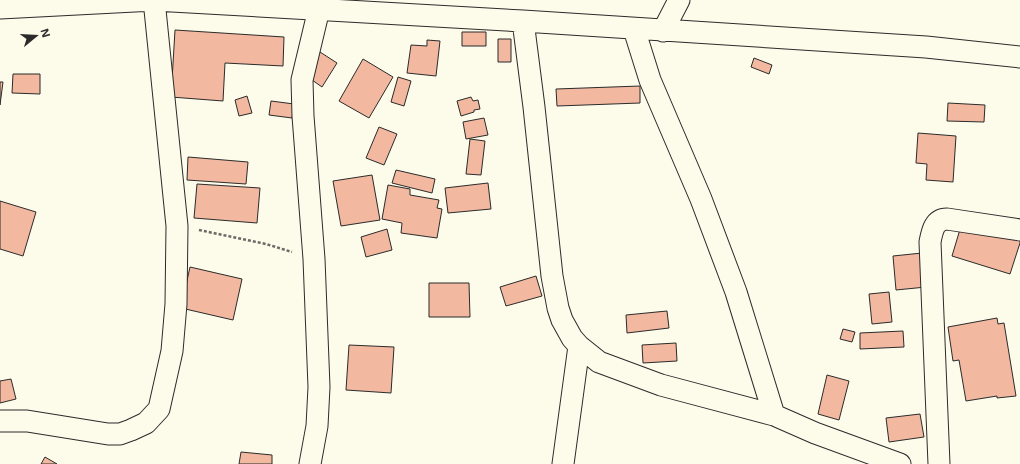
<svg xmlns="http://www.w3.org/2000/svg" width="1020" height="464" font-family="'Open Sans',sans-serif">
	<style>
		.building { fill: #f2b8a0; stroke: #2b2b2b }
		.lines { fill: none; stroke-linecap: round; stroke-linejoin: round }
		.minor-casing { stroke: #2b2b2b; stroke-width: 23 }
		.path { stroke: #6a6964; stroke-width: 2.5; stroke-dasharray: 3 2; stroke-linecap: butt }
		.minor { stroke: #fdfbea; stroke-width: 21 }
	</style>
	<rect width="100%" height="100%" fill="#fdfbea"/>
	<path class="building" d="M 175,30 L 284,37 L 283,66 L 225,63 L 223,101 L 171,97 Z
		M 462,32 L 486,32 L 486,46 L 462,46 Z
		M 498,39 L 511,39 L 511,62 L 498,62 Z
		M 427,40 L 440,41 L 436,76 L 407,73 L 411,45 L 427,46 Z
		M 320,52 L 337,63 L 322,87 L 305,75 Z
		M 754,58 L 772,65 L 769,74 L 751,67 Z
		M 363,59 L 393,77 L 369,118 L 339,101 Z
		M 13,74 L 40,74 L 40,94 L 12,93 Z
		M 398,77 L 411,81 L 404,106 L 391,102 Z
		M 0,82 L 3,82 L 0,105 Z
		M 640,86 L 640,103 L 557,106 L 556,89 Z
		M 247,96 L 252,113 L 239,116 L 235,100 Z
		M 471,97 L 473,101 L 478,100 L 480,109 L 474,110 L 474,112 L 461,116 L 457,101 Z
		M 271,101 L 294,104 L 292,118 L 269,115 Z
		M 948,103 L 985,105 L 984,122 L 947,121 Z
		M 484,118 L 488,135 L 466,139 L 463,122 Z
		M 379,127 L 397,134 L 384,165 L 366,158 Z
		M 918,133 L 956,136 L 953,182 L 926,180 L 927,164 L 916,163 Z
		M 470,139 L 485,141 L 481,175 L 466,174 Z
		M 188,157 L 248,162 L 246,184 L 187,180 Z
		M 396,170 L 435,179 L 432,193 L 392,183 Z
		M 372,175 L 380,220 L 341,226 L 333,181 Z
		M 488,183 L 491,209 L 448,213 L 445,188 Z
		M 197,184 L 260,188 L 257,223 L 194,218 Z
		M 388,185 L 410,189 L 410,195 L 439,200 L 437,208 L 442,209 L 437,238 L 401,233 L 402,223 L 382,219 Z
		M 0,201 L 36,212 L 23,256 L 0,249 Z
		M 961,226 L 1020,239 L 1020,243 L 1010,274 L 952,256 Z
		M 387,229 L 392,250 L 366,257 L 361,237 Z
		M 922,253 L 926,287 L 896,290 L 893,256 Z
		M 190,267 L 242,279 L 233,320 L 181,308 Z
		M 536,276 L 542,296 L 506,306 L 500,287 Z
		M 429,283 L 469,283 L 470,317 L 429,317 Z
		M 889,292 L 892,322 L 872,324 L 869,294 Z
		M 667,311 L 669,328 L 627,333 L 626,315 Z
		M 997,318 L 998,324 L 1004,323 L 1016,396 L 997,398 L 997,396 L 966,401 L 959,360 L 953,361 L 948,327 Z
		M 843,329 L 855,332 L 852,342 L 840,339 Z
		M 903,331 L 904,347 L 860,349 L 860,333 Z
		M 676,343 L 677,361 L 643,363 L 642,345 Z
		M 349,345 L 394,347 L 391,393 L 346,390 Z
		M 827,375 L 849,381 L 839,420 L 818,414 Z
		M 11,379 L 16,399 L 0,403 L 0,381 Z
		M 920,414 L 924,437 L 889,442 L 886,418 Z
		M 241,452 L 272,455 L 272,464 L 239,464 Z
		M 45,457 L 57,464 L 41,464 Z"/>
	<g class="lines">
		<g class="minor-casing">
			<path id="minor" d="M 0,8 L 154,0 L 523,21 L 926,47 L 1020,57
				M 523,21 L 534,107 L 552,276 L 558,308 L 562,320 L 572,338 L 579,346 L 599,362 L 661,385 L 774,415 L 815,433 L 900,464
				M 634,29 L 650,80 L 701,199 L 736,292 L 774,415
				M 663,31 L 679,0
				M 0,421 L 27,421 L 108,434 L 120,434 L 131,430 L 146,423 L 159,409 L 172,351 L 176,304 L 177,226 L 154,0
				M 310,464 L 317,426 L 319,387 L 314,259 L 303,116 L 302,80 L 319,9
				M 563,464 L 579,346
				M 939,464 L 930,242 C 932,232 934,219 947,219 L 1020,230"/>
		</g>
		<path class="path" d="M 199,230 L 266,244 L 292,252"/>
		<use href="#minor" class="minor"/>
	</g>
	<g transform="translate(36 36) rotate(72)" stroke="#fdfbea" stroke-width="3" paint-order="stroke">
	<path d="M0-3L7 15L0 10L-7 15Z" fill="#2b2b2b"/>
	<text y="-6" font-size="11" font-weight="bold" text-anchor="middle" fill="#2b2b2b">N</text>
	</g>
</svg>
